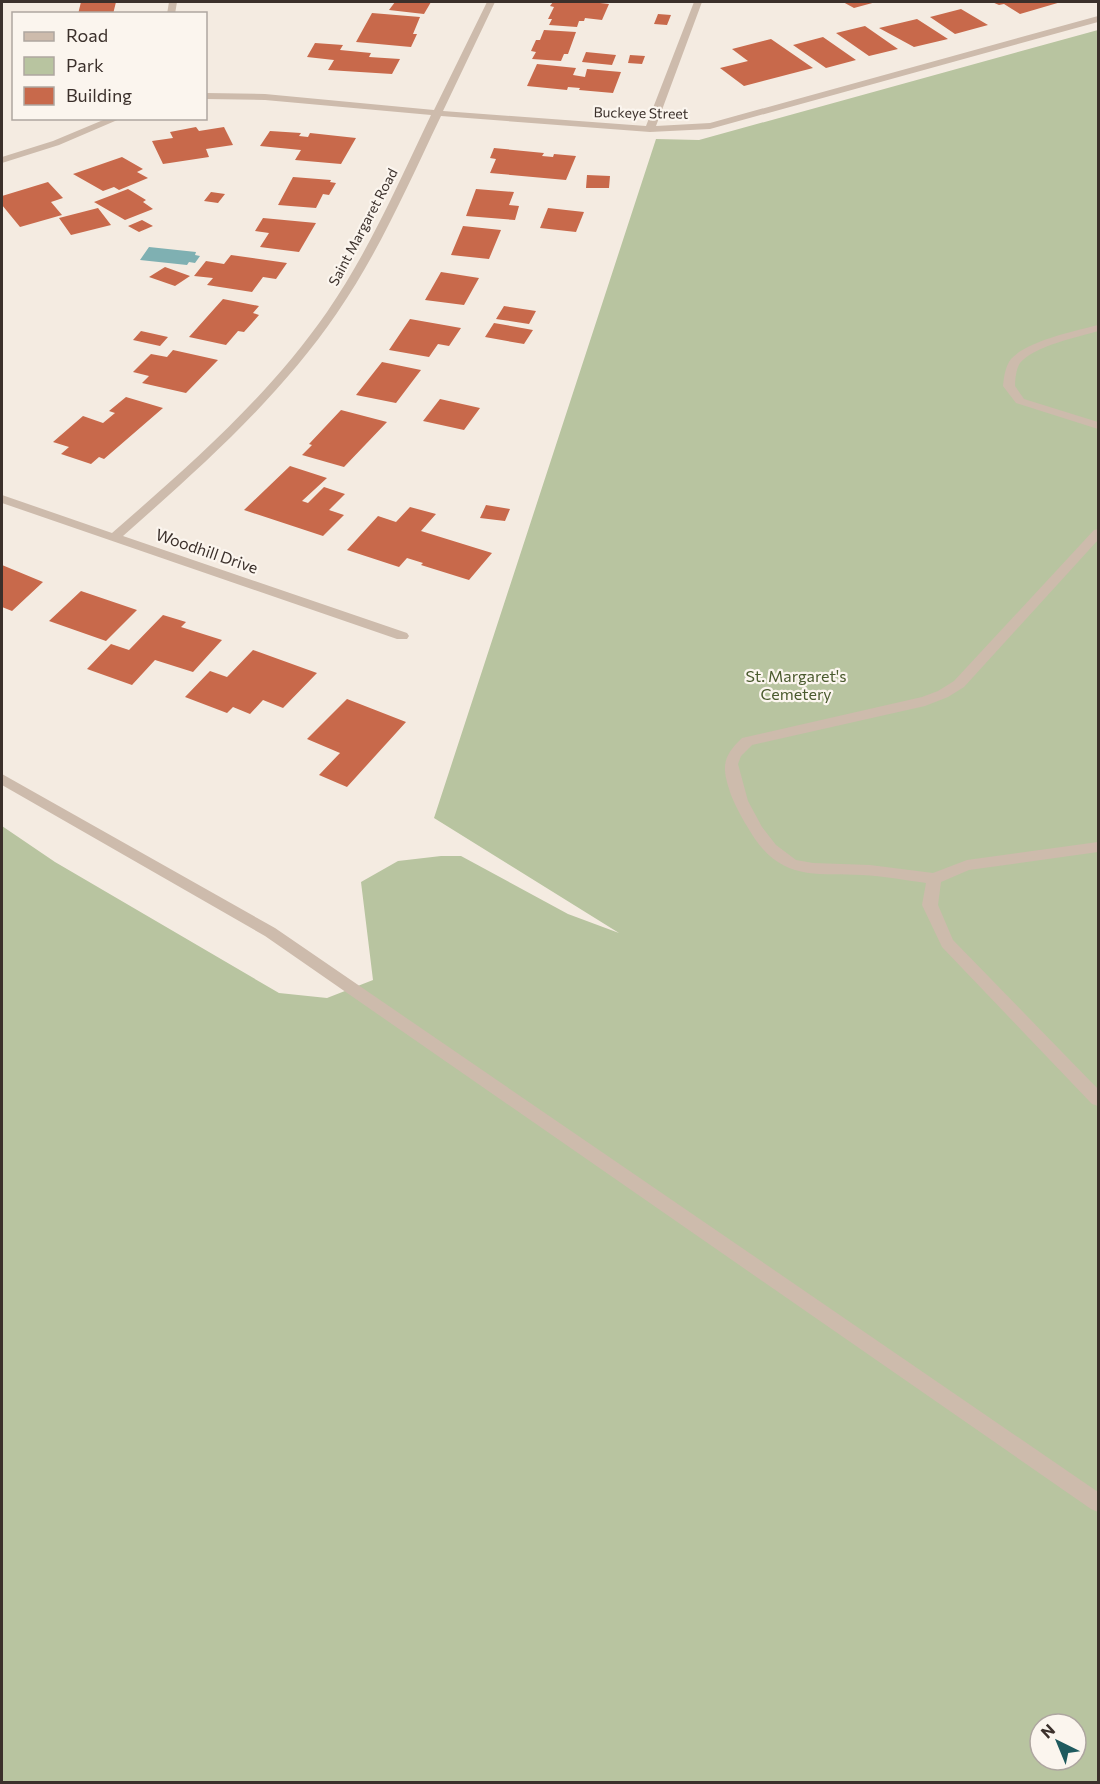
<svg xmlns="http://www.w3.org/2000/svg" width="1100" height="1784" font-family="Commissioner,sans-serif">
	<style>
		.green { fill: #b8c4a0; fill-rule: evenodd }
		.water { fill: #7fb0b2 }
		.building { fill: #c8694b }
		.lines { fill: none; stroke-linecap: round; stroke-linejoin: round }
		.service { fill: #cdbbac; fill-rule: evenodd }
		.minor { fill: #cdbbac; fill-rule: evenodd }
		.labels { text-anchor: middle; stroke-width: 4.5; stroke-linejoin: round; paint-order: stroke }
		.far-street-label { font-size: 14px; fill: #3b302b; stroke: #fbf5ee }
		.street-label { font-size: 16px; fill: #3b302b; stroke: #fbf5ee }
		.park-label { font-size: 16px; fill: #4a5a2e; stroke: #fbf5ee }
	</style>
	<rect width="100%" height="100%" fill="#f4ebe1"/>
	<path class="green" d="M 1098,30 L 1098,1782 L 2,1782 L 2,826 L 55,862 L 279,993 L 327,998 L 373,980 L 361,882 L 398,861 L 441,856 L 461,856 L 568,914 L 619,933 L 434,818 L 656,139 L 699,140 ZM 1040,1724 L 1076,1724 L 1076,1760 L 1040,1760 Z"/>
	<path class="water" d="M 149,247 L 196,252 L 195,255 L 200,256 L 195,263 L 189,262 L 187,265 L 140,260 Z"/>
	<path class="building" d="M 81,2 L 116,2 L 113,14 L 78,14 Z
		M 395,2 L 431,2 L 424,14 L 389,10 Z
		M 553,2 L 591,2 L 609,4 L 602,20 L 585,18 L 584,21 L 579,21 L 577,27 L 549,25 L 552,19 L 548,19 L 554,7 L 550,6 Z
		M 843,2 L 876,2 L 854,8 Z
		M 992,2 L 1061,2 L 1020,14 L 1004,4 L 999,5 Z
		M 961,9 L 988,25 L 955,34 L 930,17 Z
		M 372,13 L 420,17 L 413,34 L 417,34 L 411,47 L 356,42 Z
		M 658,14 L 671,15 L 667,25 L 654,24 Z
		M 917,19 L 948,39 L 914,47 L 879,28 Z
		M 865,26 L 898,49 L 869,56 L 836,33 Z
		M 544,30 L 576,32 L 568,54 L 564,54 L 561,61 L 532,59 L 536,52 L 531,51 L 536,40 L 540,40 Z
		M 823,37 L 856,60 L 826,68 L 793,45 Z
		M 771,39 L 813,68 L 744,86 L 720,68 L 748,61 L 732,49 Z
		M 315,43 L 343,45 L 340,50 L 371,53 L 369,57 L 400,59 L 392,74 L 328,70 L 334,60 L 307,57 Z
		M 586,52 L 616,55 L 612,65 L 582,62 Z
		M 630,55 L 645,56 L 642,64 L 628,63 Z
		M 537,64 L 576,68 L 573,75 L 585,77 L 587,69 L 621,72 L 613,93 L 579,90 L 580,88 L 568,87 L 567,90 L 527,86 Z
		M 196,127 L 199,131 L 224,127 L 233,145 L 206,149 L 209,157 L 163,164 L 152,141 L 173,138 L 170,132 Z
		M 270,131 L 301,133 L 299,136 L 308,137 L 310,133 L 356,138 L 341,164 L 295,160 L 301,150 L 260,146 Z
		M 494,148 L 544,153 L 542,156 L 553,157 L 554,154 L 576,156 L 566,180 L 490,173 L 496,159 L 490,158 Z
		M 122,157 L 143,169 L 137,172 L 148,178 L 119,190 L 114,187 L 103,191 L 73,174 Z
		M 587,175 L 610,176 L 609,188 L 586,188 Z
		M 293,177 L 331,180 L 330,182 L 336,183 L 329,195 L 323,194 L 316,208 L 278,205 Z
		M 48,182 L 63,198 L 51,202 L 62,215 L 20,227 L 2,205 L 2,196 Z
		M 128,189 L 146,200 L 143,202 L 153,209 L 125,220 L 94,202 Z
		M 476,189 L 514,192 L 509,205 L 519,206 L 515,220 L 466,216 Z
		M 211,192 L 225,194 L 218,203 L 204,201 Z
		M 98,208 L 111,225 L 71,235 L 59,218 Z
		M 548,208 L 584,212 L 576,232 L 540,228 Z
		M 263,218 L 316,223 L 299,252 L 260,247 L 269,233 L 255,231 Z
		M 142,220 L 153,226 L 139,232 L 128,226 Z
		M 463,226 L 501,230 L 489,259 L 451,255 Z
		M 231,255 L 287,263 L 276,279 L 263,277 L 252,292 L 207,285 L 213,278 L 194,276 L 206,261 L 224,264 Z
		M 165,267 L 190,276 L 175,286 L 149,277 Z
		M 441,272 L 479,278 L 464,305 L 425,300 Z
		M 223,299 L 259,306 L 253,313 L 259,315 L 244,332 L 238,331 L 226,345 L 189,337 Z
		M 504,306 L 536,311 L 529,324 L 496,319 Z
		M 410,319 L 461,328 L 449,346 L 438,344 L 429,357 L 389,350 Z
		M 494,323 L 533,330 L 524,344 L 485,337 Z
		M 141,331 L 168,337 L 160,346 L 133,340 Z
		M 173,350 L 218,360 L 186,393 L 142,383 L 149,376 L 133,372 L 151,354 L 167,357 Z
		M 382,362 L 421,370 L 396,403 L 356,395 Z
		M 126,397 L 163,408 L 104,459 L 99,457 L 91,464 L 61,454 L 69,447 L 53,442 L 83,416 L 103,423 L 115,413 L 109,411 Z
		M 440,399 L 480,408 L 464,430 L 423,421 Z
		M 341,410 L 387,422 L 344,467 L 302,455 L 312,445 L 309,444 Z
		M 290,466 L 327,478 L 302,501 L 308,503 L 324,487 L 345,494 L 329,510 L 344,515 L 323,536 L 244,510 Z
		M 486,505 L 510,509 L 505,521 L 480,518 Z
		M 410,507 L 436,514 L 421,531 L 492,553 L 469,580 L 421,565 L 423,563 L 407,558 L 399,567 L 347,550 L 378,516 L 396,522 Z
		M 2,565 L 43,582 L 12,611 L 2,607 Z
		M 81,591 L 137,610 L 106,641 L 49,621 Z
		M 163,615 L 186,622 L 181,627 L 222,640 L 193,672 L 155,660 L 132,685 L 87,669 L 111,644 L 129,650 Z
		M 253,650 L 317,673 L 283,708 L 263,700 L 250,714 L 233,707 L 227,713 L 185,697 L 210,671 L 227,677 Z
		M 347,699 L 406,722 L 347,787 L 319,775 L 340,753 L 307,739 Z"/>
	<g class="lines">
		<path class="service" d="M 1098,325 L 1098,331 C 1078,337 1034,346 1020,363 C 1016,369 1015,379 1015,386 L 1024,399 L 1098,422 L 1098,429 L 1016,403 L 1003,386 C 1004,377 1005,367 1011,359 C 1027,341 1075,331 1098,325 Z
			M 1098,529 L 1098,540 L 964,687 L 948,697 L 925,706 L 752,745 L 741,756 L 738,764 L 748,801 L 762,827 L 776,845 L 796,860 L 813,863 L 870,865 L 933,873 L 967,860 L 1098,842 L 1098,852 L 969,870 L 941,882 L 938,905 L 953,940 L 1098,1089 L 1098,1106 L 1092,1104 L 942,947 L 922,905 L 926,883 C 905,880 883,876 862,875 C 818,873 784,881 755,839 C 746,825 737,810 731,795 C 722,768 721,758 742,738 L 922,697 L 938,691 L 954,681 L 1094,530 Z
			M 2,774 L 275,928 L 1098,1492 L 1098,1512 L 1091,1509 L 265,936 L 2,785 Z"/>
		<path class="minor" d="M 169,2 L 177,2 L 175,14 L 167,14 Z
			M 487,2 L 495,2 L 443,111 L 646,126 L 694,2 L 702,2 L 656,126 L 710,123 L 1098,16 L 1098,22 L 710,129 L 650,132 L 441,116 C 409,183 379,252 337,313 C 278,399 201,467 123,536 L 407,633 L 409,636 L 407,639 L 397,639 L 2,503 L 2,495 L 112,533 C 190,465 268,397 327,312 C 369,251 399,182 431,115 L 265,100 L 206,99 L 206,93 L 265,94 L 434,110 Z
			M 108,118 L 122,118 L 59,145 L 2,163 L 2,157 L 53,141 Z"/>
	</g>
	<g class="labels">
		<g class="far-street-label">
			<text transform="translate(641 113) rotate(1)" y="5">Buckeye Street</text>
			<text transform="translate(363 227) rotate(-62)" y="5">Saint Margaret Road</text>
		</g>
		<g class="street-label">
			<text transform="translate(207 551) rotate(19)" y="6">Woodhill Drive</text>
		</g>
		<g class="park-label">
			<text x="796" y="682">St. Margaret's<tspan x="796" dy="18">Cemetery</tspan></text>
		</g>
	</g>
	<rect width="1100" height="1784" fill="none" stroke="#3b302b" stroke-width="6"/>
	<rect x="12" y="12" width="195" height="108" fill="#fbf5ee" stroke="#aea6a0" stroke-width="1.5"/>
	<rect x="24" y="32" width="30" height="9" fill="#cdbbac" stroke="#aea6a0" stroke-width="1.5"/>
	<text x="66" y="42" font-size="18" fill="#3b302b">Road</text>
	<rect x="24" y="57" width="30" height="18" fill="#b8c4a0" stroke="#aea6a0" stroke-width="1.5"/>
	<text x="66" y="72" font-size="18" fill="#3b302b">Park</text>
	<rect x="24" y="87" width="30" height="18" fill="#c8694b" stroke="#aea6a0" stroke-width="1.5"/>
	<text x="66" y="102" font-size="18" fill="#3b302b">Building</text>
	<g transform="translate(1058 1742) rotate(317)"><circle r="28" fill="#fbf5ee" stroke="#aea6a0" stroke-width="1.5"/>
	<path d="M0-4.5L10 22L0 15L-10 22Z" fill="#1f5a5e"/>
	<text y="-9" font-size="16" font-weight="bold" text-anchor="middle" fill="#3b302b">N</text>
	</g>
</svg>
